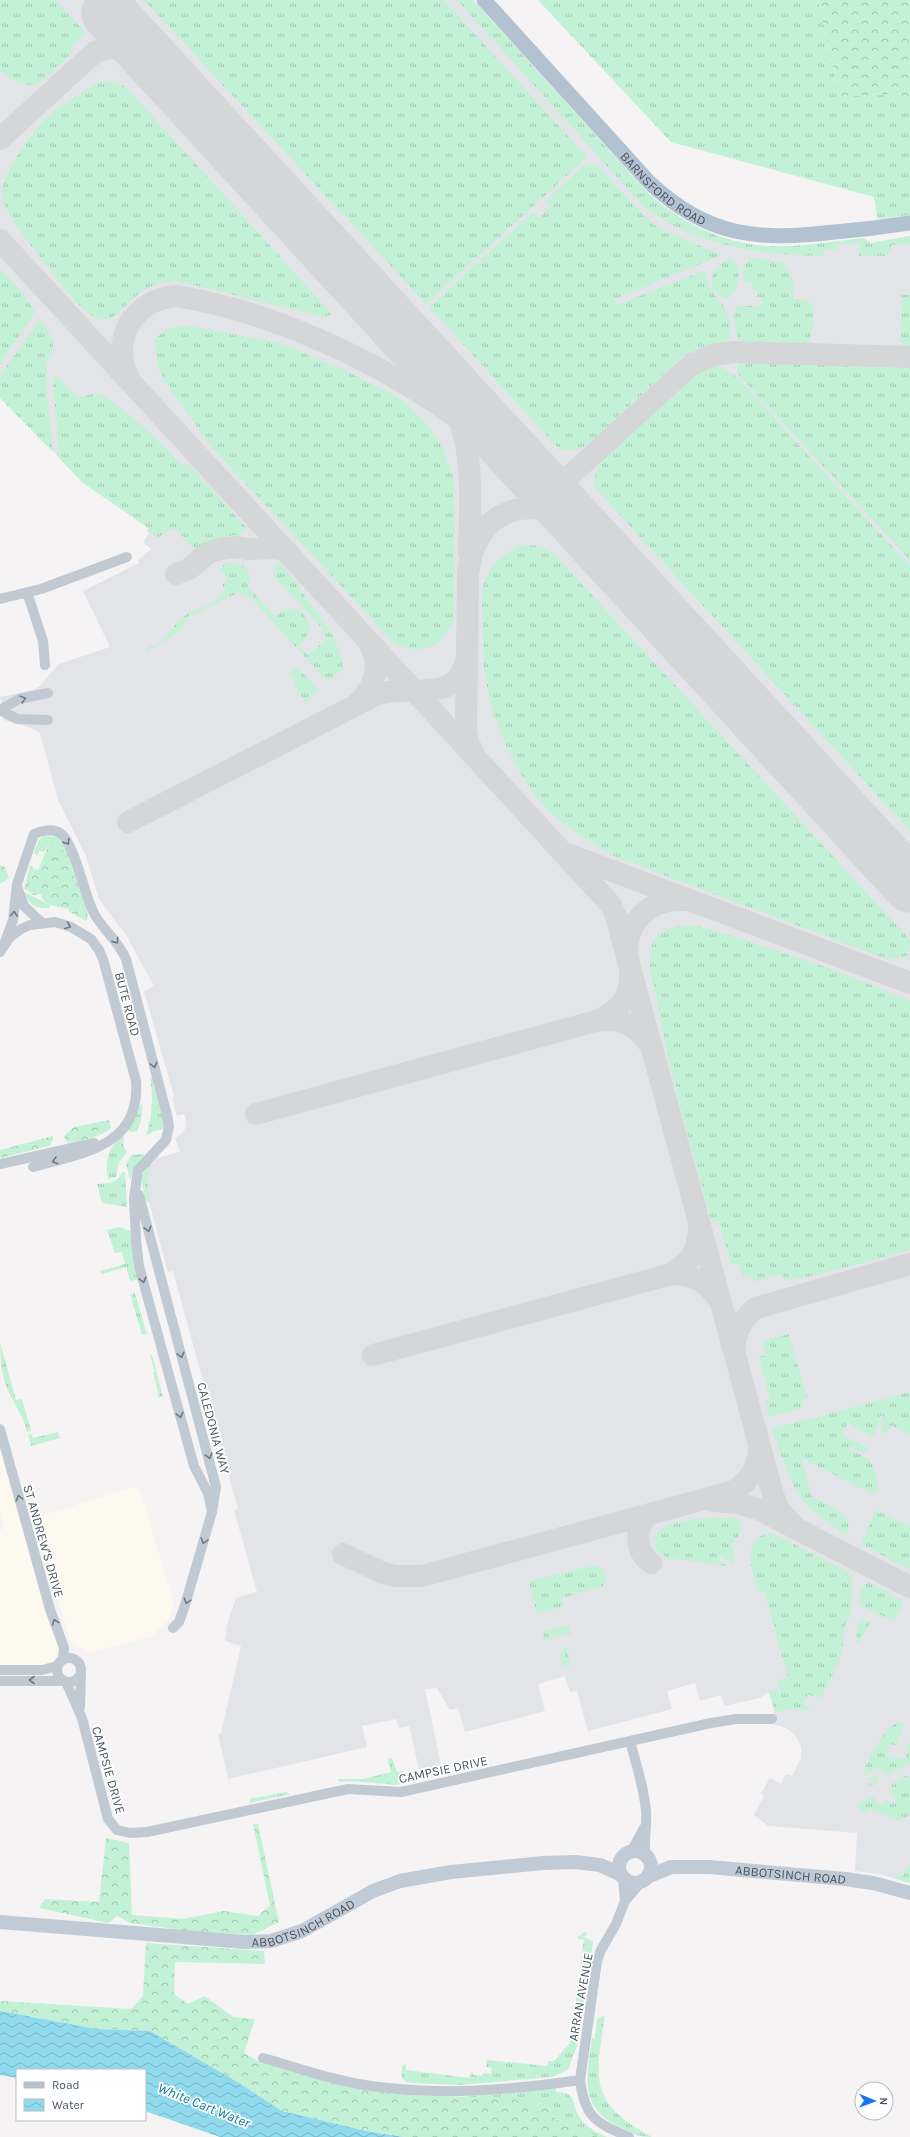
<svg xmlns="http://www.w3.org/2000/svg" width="910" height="2137" font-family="Karla,sans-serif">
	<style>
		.commercial { fill: #fdf9ef }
		.airport { fill: #e2e4e7 }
		.grass { fill: url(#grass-tufts) }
		.forest { fill: url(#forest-crowns) }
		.water { fill: url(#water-waves) }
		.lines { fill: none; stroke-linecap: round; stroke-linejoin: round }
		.taxiway { stroke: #d5d6d8; stroke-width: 22 }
		.runway { stroke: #d5d6d8; stroke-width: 55 }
		.street { stroke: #c1cad2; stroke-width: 10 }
		.secondary { stroke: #c1cbd6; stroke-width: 14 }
		.primary { stroke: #b3c2d1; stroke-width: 15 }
		.oneway { stroke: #6e7983 }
		.labels { text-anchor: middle; stroke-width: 3.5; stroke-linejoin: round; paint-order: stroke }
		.street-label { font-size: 13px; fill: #4a5661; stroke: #fff }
		.water-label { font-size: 14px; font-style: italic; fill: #0c7c9b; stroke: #fff }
	</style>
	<defs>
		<pattern id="grass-tufts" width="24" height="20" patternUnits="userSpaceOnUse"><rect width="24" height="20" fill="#c3f1d5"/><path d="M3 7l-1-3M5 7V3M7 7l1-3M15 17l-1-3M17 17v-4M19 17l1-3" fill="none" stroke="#a0c6b0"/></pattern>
		<pattern id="forest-crowns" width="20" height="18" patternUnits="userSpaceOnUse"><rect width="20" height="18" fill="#c3f1d5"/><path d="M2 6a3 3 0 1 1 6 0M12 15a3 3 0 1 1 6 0" fill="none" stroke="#a0c6b0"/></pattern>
		<pattern id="water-waves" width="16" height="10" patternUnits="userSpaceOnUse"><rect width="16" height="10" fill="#90daee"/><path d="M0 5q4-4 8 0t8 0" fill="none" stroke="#78b4c4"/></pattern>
	</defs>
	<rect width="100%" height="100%" fill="#f5f3f3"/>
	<path class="commercial" d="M 0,1444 L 45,1612 L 59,1647 L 56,1658 L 43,1666 L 0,1667 L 0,1531 L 4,1527 L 0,1511 Z
		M 134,1487 L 140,1490 L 172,1597 L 173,1607 L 168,1621 L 152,1636 L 90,1653 L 71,1643 L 33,1518 Z"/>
	<path class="airport" d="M 0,0 L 473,0 L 650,196 L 677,218 L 693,227 L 721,238 L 750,245 L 777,248 L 864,239 L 870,245 L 910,237 L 910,1883 L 880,1874 L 855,1871 L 857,1833 L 768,1826 L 754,1815 L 764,1796 L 761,1794 L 770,1778 L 781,1784 L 786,1774 L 792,1776 L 801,1758 L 801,1747 L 796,1736 L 786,1728 L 772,1724 L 774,1710 L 769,1692 L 760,1698 L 724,1706 L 721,1695 L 700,1701 L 695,1683 L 667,1691 L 672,1709 L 588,1731 L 577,1691 L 570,1692 L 565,1676 L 538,1684 L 545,1711 L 465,1732 L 458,1708 L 450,1710 L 437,1688 L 425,1689 L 443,1774 L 421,1778 L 409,1726 L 399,1728 L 396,1719 L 362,1726 L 367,1747 L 228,1779 L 218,1734 L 221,1733 L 241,1646 L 225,1641 L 227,1625 L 236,1598 L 257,1592 L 234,1510 L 238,1509 L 173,1271 L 168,1272 L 147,1194 L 146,1170 L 157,1155 L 159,1158 L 180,1151 L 175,1138 L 180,1135 L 185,1129 L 186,1124 L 185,1117 L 184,1114 L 177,1116 L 172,1097 L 174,1096 L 144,991 L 154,986 L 126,935 L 99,899 L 86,856 L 58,800 L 40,733 L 29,727 L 4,720 L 0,697 L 32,690 L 40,686 L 59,664 L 110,647 L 83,591 L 139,563 L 138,560 L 151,549 L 143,542 L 151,530 L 83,482 L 0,397 Z"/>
	<path class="grass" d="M 0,0 L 56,0 L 86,33 L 70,48 L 73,52 L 42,81 C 26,91 14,80 0,71 Z
		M 144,0 L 444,0 L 587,157 L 426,304 Z
		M 457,0 L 473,0 L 648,193 C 682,223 723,244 769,246 C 800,248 833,241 864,238 L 870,243 L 910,236 L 910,244 L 891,245 L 891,251 L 886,256 L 859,256 L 859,243 L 837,244 L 837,250 L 825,250 L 824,256 C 761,255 697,246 645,208 Z
		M 538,0 L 818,0 L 840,96 L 898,94 L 910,102 L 910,215 L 877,219 L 874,197 L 671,142 Z
		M 102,81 L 115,82 L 126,87 L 332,314 L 325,317 L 319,316 L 178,281 C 165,282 152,284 141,292 C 129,300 116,322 100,319 C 85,317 60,283 51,271 C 36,250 7,220 2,196 C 0,174 35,128 50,115 C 64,103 80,94 95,84 Z
		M 591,164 L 598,166 L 645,217 L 660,229 L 722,255 L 615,299 L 617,305 L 703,271 L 706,272 C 706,297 732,301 731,335 L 726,341 L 702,347 L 681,358 L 587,445 C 578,450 571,452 560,450 L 429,307 L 533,212 L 539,218 L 550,207 L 546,201 L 582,167 Z
		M 754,258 L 784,263 L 794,282 L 793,299 C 797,300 802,299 806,300 C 820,305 811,334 809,345 L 741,341 L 738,339 L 734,320 L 736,303 L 739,306 L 762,306 L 762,297 L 754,297 L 758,295 L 758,291 L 753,290 L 753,283 L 743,282 L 743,267 L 749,259 Z
		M 730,259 L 737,264 C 740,275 739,294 726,299 C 705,288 709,267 730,259 Z
		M 0,268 L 25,296 L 35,312 L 0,364 Z
		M 902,295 L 910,295 L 910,346 L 906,346 L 900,341 Z
		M 40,319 C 52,336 60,346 45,365 L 47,367 L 47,397 L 53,452 L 0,398 L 0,376 Z
		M 185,325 L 271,341 L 290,347 L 348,372 L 390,393 L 407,404 L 426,423 L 441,444 L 453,477 L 455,509 L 454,618 C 444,647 421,657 394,643 L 210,445 L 165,382 L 157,365 L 155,341 L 158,336 L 168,329 Z
		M 740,361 L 910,366 L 910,560 L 737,373 L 738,365 Z
		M 716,364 L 733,374 L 742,383 L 910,566 L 910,831 L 594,487 L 596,472 L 605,457 L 687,380 L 702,369 Z
		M 55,374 L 77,397 C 85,399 91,391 100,394 C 106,396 111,401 116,404 C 140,422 161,443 182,465 L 186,462 L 247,528 L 239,536 L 234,535 L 193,549 L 177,529 L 171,529 L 159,537 L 147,531 L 149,528 L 83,483 L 60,459 L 53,386 Z
		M 518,545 L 539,546 L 554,554 L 905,934 L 910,941 L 908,955 L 895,959 L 884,958 L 616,857 C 592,842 561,826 542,804 C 513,770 489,714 484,668 C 483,653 483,638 483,623 C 482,608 480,588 487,575 C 494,562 506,554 518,545 Z
		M 234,562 L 245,567 C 250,574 251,579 247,586 L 275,617 C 279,614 283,610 288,609 C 301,607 313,621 308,633 C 307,638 302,642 299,646 L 308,655 L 326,640 L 322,628 L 276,578 L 273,571 L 278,562 L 300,587 L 299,589 C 317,612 341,638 343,669 L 328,682 L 251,598 L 237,593 L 188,618 L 179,631 L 146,653 L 145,649 L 158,644 L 180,620 L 189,612 L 211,604 L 226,589 L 222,585 L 228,578 L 219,570 L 226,563 Z
		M 297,667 L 319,691 L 305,703 L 289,672 Z
		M 45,836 L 57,837 L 67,848 L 88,913 L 87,921 L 77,916 L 81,906 L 72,867 L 62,849 L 49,844 L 44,852 L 39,851 L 37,856 L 34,853 L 39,839 Z
		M 30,866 L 34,867 L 28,890 L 24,889 Z
		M 24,892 L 50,905 L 50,908 C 36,909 29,905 24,892 Z
		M 695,925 C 768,946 840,971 910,1001 L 910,1250 L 820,1274 L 784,1281 L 782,1274 L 752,1282 L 750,1275 L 743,1277 L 739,1263 L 731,1265 L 719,1222 L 712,1223 C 692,1148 669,1073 656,996 C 653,981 646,961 652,945 C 658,927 679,926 695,925 Z
		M 152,1077 L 163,1117 L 164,1129 L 154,1131 L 146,1136 C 152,1116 154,1099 150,1078 Z
		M 143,1103 L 141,1121 L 137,1131 L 130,1132 L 127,1129 L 137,1109 Z
		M 121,1135 L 124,1138 L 123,1145 L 127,1152 L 119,1162 L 116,1177 L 108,1179 C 104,1162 109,1148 121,1135 Z
		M 143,1154 L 145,1157 L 134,1169 L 130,1180 L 126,1163 L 132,1155 Z
		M 151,1163 L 147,1179 L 149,1203 L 145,1199 C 142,1183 138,1175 151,1163 Z
		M 122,1172 L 125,1172 L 127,1207 L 102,1203 L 97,1184 C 108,1183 118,1184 122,1172 Z
		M 119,1227 L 131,1231 L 140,1279 L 130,1281 L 126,1267 L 102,1274 L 100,1271 L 125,1264 L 122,1252 L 115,1253 L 107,1230 Z
		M 135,1293 L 147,1334 L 142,1335 L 130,1294 Z
		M 789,1334 L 807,1398 L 801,1400 L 803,1408 L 769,1417 L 765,1401 L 770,1399 L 759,1357 L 766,1355 L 762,1341 Z
		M 0,1342 L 16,1400 L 22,1399 L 31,1431 L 27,1432 C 24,1418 17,1408 10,1395 C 2,1380 0,1359 0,1342 Z
		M 152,1355 L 163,1396 L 159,1397 L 153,1372 L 155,1372 L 150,1356 Z
		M 910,1392 L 910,1435 L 891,1425 L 887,1433 L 884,1432 L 883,1434 L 881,1432 L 883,1416 L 880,1416 L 877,1429 L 873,1437 L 848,1423 L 842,1435 L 868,1448 L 866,1453 L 851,1447 L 849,1450 C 855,1453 863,1455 867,1458 C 875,1466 879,1481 878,1491 L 873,1494 L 801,1458 L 812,1497 C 826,1505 858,1513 846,1535 C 832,1526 816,1516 805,1503 C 790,1485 780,1451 772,1429 Z
		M 58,1432 L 60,1438 L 31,1446 L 28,1435 L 32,1434 L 33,1438 Z
		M 876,1510 L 910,1526 L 910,1570 L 861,1544 Z
		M 723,1517 L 738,1519 C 746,1528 738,1537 731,1545 L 734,1555 L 734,1564 L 720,1556 L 718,1560 L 728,1566 L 668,1558 L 657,1551 L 654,1535 C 672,1518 699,1519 723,1517 Z
		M 772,1533 L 849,1572 L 852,1581 L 851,1615 L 845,1626 L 841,1657 L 820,1699 L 808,1694 L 803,1705 L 813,1709 L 810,1710 L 784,1709 L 783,1712 L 775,1711 L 768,1691 L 781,1691 L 778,1680 L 788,1677 L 764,1591 L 758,1592 C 752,1570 740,1536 772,1533 Z
		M 596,1565 L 603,1569 L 607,1579 L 603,1586 L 562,1598 L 564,1606 L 537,1614 L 529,1581 Z
		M 868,1582 L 902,1601 L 902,1607 L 893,1621 L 861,1606 L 859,1603 L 861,1588 Z
		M 863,1619 L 870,1623 L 859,1643 L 856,1642 L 858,1621 Z
		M 569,1625 L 571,1633 L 544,1640 L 542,1632 Z
		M 566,1646 L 571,1666 L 565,1667 L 562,1665 L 560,1655 Z
		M 896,1723 L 904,1723 L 897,1745 L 889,1744 L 887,1756 L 906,1759 L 908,1746 L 905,1746 L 905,1742 L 910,1744 L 910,1763 L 888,1775 L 884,1774 L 879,1767 L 864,1775 C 865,1762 884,1729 896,1723 Z
		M 392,1758 L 397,1772 L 403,1771 L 403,1781 L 398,1785 L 351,1781 L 339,1782 L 337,1779 L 363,1779 L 391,1772 L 388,1759 Z
		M 876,1775 L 880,1781 L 873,1785 L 868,1784 L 872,1782 L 870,1778 Z
		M 905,1776 L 910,1777 L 910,1812 L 906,1818 L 903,1816 L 901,1821 L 870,1809 L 863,1814 L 857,1805 L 873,1796 L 879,1805 L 887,1800 L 891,1804 L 896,1801 L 890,1790 L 893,1788 L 891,1785 Z
		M 286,1792 L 290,1794 L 250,1803 L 250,1799 Z
		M 910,1865 L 910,1883 L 895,1879 L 897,1874 L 903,1876 L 906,1869 Z
		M 584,1932 L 587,1932 L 585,1937 L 593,1942 L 578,2043 L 568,2070 L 552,2077 L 460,2085 L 413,2083 C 400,2082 401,2076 402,2066 L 406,2064 L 406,2070 L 470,2078 L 471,2072 L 474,2075 L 481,2076 L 484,2073 L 491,2074 L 492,2068 L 486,2067 L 487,2060 L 547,2066 L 548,2061 L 554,2061 L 570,2043 L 584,1940 L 578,1939 L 578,1937 Z
		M 605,2015 C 595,2079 588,2103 652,2137 C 638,2137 632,2133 620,2127 C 578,2108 587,2076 592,2038 L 595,2039 L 597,2019 Z
		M 556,2088 L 556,2092 C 579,2092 570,2106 581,2119 C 587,2128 598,2133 607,2137 L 598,2137 L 557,2120 L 544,2104 L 463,2096 L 504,2094 Z"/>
	<path class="forest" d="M 818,0 L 910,0 L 910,102 L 898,94 L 840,96 Z
		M 54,842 L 62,849 L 72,867 L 81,906 L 77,916 L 68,911 L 69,909 L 50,905 L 43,900 L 41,894 L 33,895 L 28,890 L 34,869 L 38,870 L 49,844 Z
		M 0,865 L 5,867 L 9,878 L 0,884 Z
		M 109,1120 L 111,1128 C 98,1139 83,1140 67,1143 L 64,1136 L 74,1127 Z
		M 53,1136 L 53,1140 L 49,1146 L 0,1158 L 0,1150 Z
		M 253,1824 L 258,1824 L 279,1922 L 252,1935 L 190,1931 L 130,1923 L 117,1916 L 109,1923 L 39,1908 L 45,1899 L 99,1902 L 106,1838 L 129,1843 L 132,1915 L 183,1919 L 223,1911 L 258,1916 L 270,1905 Z
		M 146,1943 L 264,1951 L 265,1964 L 175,1962 L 174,1994 L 188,2004 L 205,1996 L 233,2017 L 255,2019 L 244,2053 L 260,2062 L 373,2091 L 408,2095 L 500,2098 L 544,2104 L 557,2120 L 598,2137 L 404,2137 L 371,2132 L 282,2111 L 239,2083 L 150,2031 L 97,2029 L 0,2011 L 0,2001 L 131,2009 L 143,1996 Z"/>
	<path class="water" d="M 0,2011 L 97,2029 L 150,2031 L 239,2083 L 282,2111 L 371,2132 L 404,2137 L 220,2137 L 145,2111 L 145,2070 L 17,2070 L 17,2078 L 0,2075 Z"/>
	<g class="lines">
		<path class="taxiway" d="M 0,139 L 95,52 C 116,44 134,48 153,60
			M 0,240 L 611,905 L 616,916 L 773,1495 L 779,1510 L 795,1527
			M 429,361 C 476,430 471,473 469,553
			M 129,378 C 110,339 133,300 176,296 C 269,311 369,357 446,410 C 479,432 509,457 540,482
			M 551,493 L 691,365 L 712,355 L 734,352 L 910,357
			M 176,574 L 189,569 L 208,553 L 221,549 L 236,547 L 246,549 L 277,548 L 288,552
			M 358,703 C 376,687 381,663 369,642
			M 473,752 L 468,742 L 466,730 L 468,574 C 474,509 532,490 582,527
			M 128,822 L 378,694 C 412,683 459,706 467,656
			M 570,855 L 910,983
			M 627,953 C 626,920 654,897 685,900
			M 596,1021 C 618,1012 632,997 630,972
			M 256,1114 L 596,1021 C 620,1017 637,1025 650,1045
			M 664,1276 C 687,1268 699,1252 699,1227
			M 735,1350 C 734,1332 742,1319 756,1308 L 910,1264
			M 373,1355 L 672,1274 C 694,1274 708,1283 719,1300
			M 713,1501 L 737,1503 L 758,1509 L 910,1587
			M 648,1515 C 634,1528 635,1551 651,1563
			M 343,1554 L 383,1573 L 395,1576 L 422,1576 L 734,1491 C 750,1480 760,1465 759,1445"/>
		<path class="runway" d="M 109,13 L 910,885"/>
		<path class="street" d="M 27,592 L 43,641 L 45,665
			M 0,599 L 41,589 L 127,557
			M 0,710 L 19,699 L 48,693
			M 0,710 L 17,719 L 48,720
			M 18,889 L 24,906 L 42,923
			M 5,942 L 13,920 L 17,884 L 34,834 C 41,831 53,828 60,833 C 74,842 84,892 92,909 C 99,927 117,938 126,959 L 167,1115 L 169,1126 L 166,1140 L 138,1170 L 134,1198 L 136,1240 L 139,1266 L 194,1466 L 208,1493 L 212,1512
			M 0,952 L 10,937 L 21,929 L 30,925 L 55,922 L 71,927 L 91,939 L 99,950 L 103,959 L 136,1081 C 141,1147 82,1153 33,1167
			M 0,1164 L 94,1143
			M 139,1195 L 216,1487 L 212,1512 L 185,1605 L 179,1622 L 173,1628
			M 0,1429 L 50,1609 L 64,1648 L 63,1660
			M57 1670a12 12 0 1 1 24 0a12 12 0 1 1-24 0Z
			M 0,1670 L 42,1670 L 58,1666
			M 0,1681 L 64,1681
			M 66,1682 L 82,1718 L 108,1819 L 117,1830 L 130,1833 L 147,1832 L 348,1789 L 401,1792 L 711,1723 L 736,1719 L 772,1719
			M 80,1707 L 81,1673
			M 630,1741 C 636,1764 644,1787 646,1811 C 647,1825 644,1840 645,1855
			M 631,1852 L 644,1828
			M 623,1878 L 625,1901
			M 263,2058 C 298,2068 335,2081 371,2086 C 442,2096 511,2090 580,2080
			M 629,2137 C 595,2122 585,2118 580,2080 L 597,1961 L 601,1950 L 616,1924 L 625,1901 L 641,1882"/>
		<g class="secondary">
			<circle cx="635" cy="1867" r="16"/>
			<path id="s1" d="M 647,1877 L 671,1867 L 709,1867 L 845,1879 L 873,1883 L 910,1893"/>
			<path id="s2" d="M 0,1922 L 245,1942 L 271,1941 L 302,1931 L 373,1891 L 400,1881 L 451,1872 L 543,1863 L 575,1862 L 600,1865 L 620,1874"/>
		</g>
		<path class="primary" id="s3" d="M 484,0 L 649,182 C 707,237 758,241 834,232 C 860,230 885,227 910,223"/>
	</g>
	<defs><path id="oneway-chevron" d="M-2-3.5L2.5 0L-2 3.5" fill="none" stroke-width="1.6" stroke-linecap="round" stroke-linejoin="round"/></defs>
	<g class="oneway">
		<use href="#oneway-chevron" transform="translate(23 699) rotate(-15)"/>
		<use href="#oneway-chevron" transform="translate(67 842) rotate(58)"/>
		<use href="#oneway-chevron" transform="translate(14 914) rotate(-86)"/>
		<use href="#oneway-chevron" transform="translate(68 926) rotate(23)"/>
		<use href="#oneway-chevron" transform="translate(116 941) rotate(55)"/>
		<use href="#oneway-chevron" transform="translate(154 1065) rotate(75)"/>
		<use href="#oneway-chevron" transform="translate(55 1161) rotate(164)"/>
		<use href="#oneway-chevron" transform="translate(148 1229) rotate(75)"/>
		<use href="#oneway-chevron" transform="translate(143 1280) rotate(75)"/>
		<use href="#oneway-chevron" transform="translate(181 1355) rotate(75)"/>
		<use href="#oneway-chevron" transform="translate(180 1415) rotate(75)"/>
		<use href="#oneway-chevron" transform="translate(209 1456) rotate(75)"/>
		<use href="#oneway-chevron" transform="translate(19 1498) rotate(-105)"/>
		<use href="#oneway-chevron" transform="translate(204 1541) rotate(107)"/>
		<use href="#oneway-chevron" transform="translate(187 1601) rotate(107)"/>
		<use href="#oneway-chevron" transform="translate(55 1622) rotate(-111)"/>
		<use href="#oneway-chevron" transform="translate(32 1680) rotate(-180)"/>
	</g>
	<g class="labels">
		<g class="street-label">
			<text dy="5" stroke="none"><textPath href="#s3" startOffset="261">BARNSFORD ROAD</textPath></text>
			<text transform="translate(128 1004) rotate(75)" y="5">BUTE ROAD</text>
			<text transform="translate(214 1428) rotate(75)" y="5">CALEDONIA WAY</text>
			<text transform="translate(44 1541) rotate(74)" y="5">ST ANDREW'S DRIVE</text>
			<text transform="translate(443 1769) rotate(-12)" y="5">CAMPSIE DRIVE</text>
			<text transform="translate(109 1770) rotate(74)" y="5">CAMPSIE DRIVE</text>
			<text dy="5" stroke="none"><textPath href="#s1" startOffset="146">ABBOTSINCH ROAD</textPath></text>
			<text dy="5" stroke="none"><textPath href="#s2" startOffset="308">ABBOTSINCH ROAD</textPath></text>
			<text transform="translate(580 1997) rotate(-80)" y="5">ARRAN AVENUE</text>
		</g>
		<g class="water-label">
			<text transform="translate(204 2105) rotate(22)" y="5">White Cart Water</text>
		</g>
	</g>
	<rect x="16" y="2069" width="130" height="52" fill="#ffffff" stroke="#b7bbc0"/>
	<rect x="24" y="2082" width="20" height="6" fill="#b3c2d1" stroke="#b7bbc0"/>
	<text x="52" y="2089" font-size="12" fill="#4a5661">Road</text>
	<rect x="24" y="2099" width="20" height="12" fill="url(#water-waves)" stroke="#b7bbc0"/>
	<text x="52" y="2109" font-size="12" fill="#4a5661">Water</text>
	<g transform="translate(874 2101) rotate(91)"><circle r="19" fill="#ffffff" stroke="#b7bbc0"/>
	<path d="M0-3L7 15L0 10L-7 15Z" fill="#1a73e8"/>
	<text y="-6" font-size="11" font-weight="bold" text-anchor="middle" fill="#4a5661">N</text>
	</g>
</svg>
